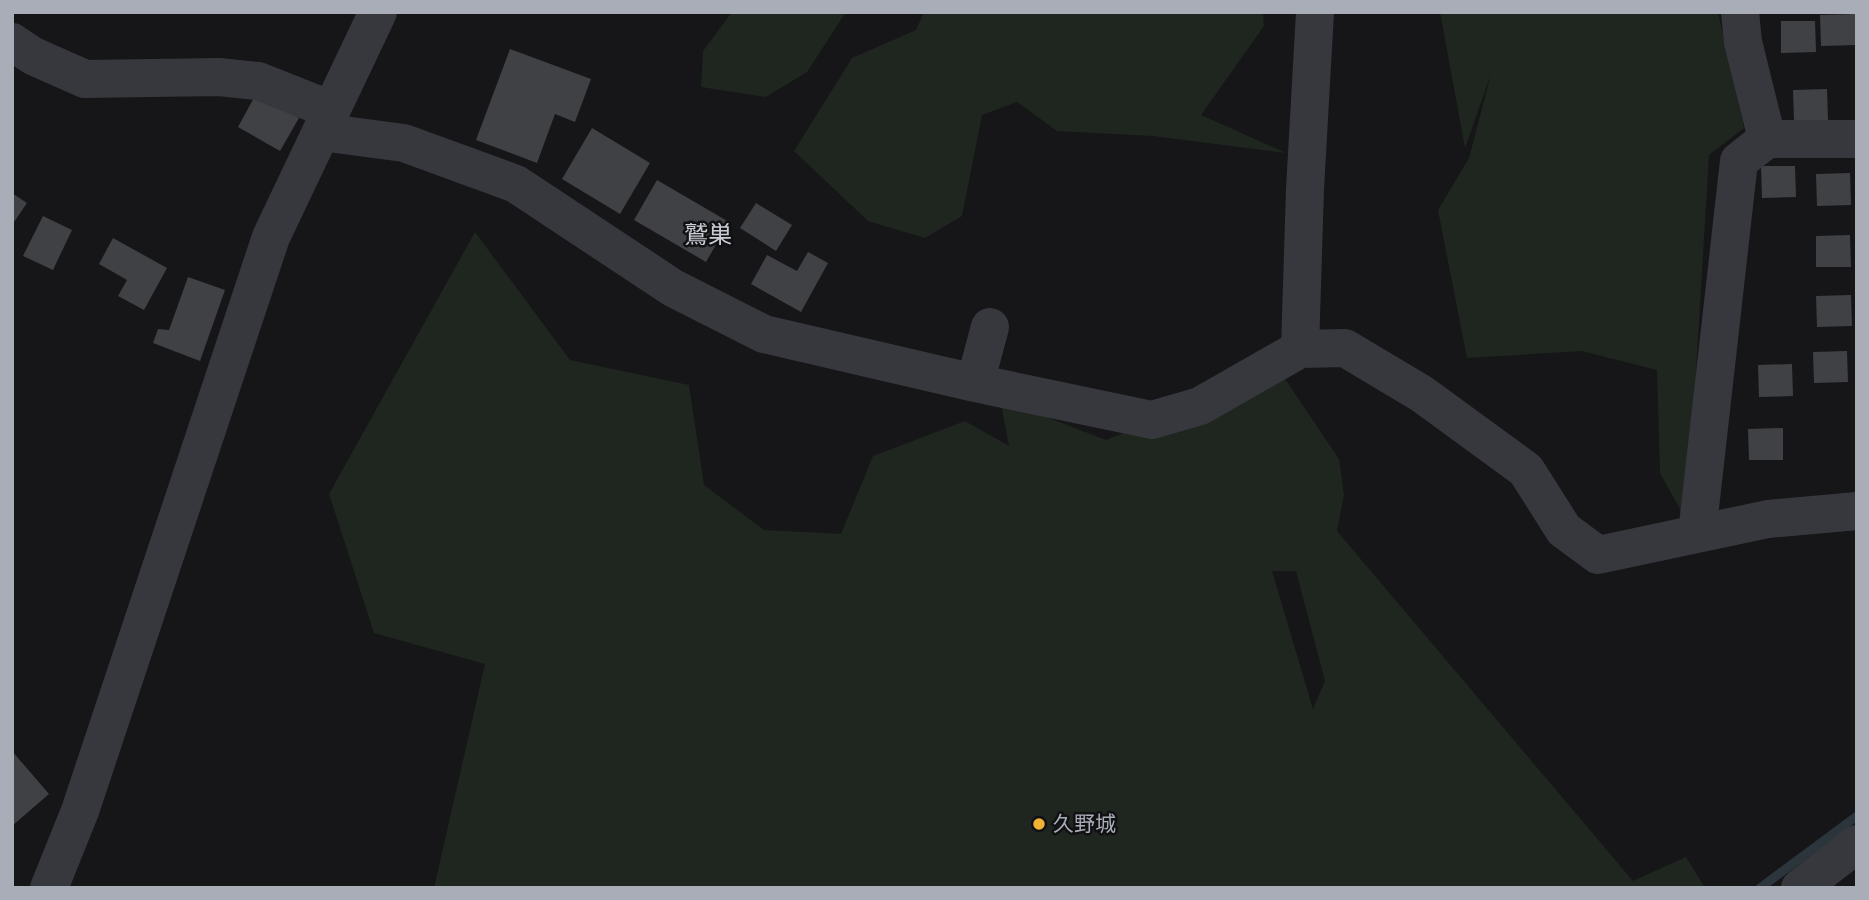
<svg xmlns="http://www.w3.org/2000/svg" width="1869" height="900" font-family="'Exo 2','Noto Sans JP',sans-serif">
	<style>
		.green { fill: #1e261f; fill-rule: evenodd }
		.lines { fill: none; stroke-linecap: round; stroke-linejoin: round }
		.stream { stroke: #2c353c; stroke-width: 9 }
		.building { fill: #404145 }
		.minor { stroke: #37383d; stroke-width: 38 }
		.poi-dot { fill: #f2b134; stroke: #111113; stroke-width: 2.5 }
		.labels { text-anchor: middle; stroke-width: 5; stroke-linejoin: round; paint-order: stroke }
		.poi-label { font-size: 21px; fill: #a8adb8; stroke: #111113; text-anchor: start }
		.quarter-label { font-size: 24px; fill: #c9ccd4; stroke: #111113 }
	</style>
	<rect width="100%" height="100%" fill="#161618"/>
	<path class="green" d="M 732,12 L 846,12 L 807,72 L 766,97 L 701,87 L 703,51 Z
		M 924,12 L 1263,12 L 1264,26 L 1201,115 L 1286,153 L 1153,136 L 1057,131 L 1017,102 L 982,115 L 962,216 L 925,238 L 868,221 L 794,151 L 852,58 L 916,30 Z
		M 1440,12 L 1718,12 L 1744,128 L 1709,155 L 1687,522 L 1660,473 L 1657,370 L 1582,351 L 1467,358 L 1438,210 L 1469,158 L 1491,74 L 1465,148 Z
		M 475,232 L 570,360 L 689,385 L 704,485 L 764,530 L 841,534 L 873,456 L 965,421 L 1009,446 L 1000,399 L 1106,440 L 1219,395 L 1275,364 L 1339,459 L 1344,495 L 1337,531 L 1633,881 L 1686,857 L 1705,888 L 434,888 L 485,664 L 374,633 L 329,494 ZM 1272,571 L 1296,571 L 1325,681 L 1313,709 Z"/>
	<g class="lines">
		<path class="stream" d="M 1760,888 L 1857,816"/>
	</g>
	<path class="building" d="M 1855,14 L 1856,45 L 1821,46 L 1820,15 Z
		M 1781,21 L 1815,21 L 1816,52 L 1781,53 Z
		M 510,49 L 591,79 L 575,122 L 555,114 L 537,163 L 476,140 Z
		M 1827,89 L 1828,120 L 1794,121 L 1793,90 Z
		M 256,94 L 299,118 L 280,151 L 238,127 Z
		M 592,128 L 650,163 L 620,214 L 562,179 Z
		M 1761,166 L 1795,166 L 1796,197 L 1762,198 Z
		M 1850,173 L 1851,205 L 1817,206 L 1816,174 Z
		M 657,180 L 729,222 L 706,262 L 634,220 Z
		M 12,193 L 27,203 L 12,225 Z
		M 756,203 L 792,225 L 776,251 L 740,228 Z
		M 43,216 L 72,230 L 53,270 L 23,256 Z
		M 1850,235 L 1851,267 L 1816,267 L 1816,236 Z
		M 113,238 L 167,268 L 144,310 L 118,296 L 127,280 L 99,264 Z
		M 808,252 L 828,263 L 801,312 L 751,284 L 767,255 L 797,271 Z
		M 188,277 L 225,290 L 200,361 L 153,343 L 158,329 L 169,330 Z
		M 1851,295 L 1852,326 L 1817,327 L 1816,296 Z
		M 1847,351 L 1848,382 L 1814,383 L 1813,352 Z
		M 1792,364 L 1793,396 L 1759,397 L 1758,365 Z
		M 1783,428 L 1783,460 L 1749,460 L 1748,429 Z
		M 12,751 L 49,794 L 12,826 Z"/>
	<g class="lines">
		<path class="minor" d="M 1740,12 L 1743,42 L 1767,139
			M 12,42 L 33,56 L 85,79 L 219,77 L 258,81 L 331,110
			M 321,132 L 404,143 L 516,184 L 673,288 L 764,334 L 975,383 L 1152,420 L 1200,406 L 1300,349 L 1345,348 L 1422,394 L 1526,470 L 1564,530 L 1598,555 L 1768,519 L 1857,511
			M 1300,349 L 1305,189 L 1315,12
			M 975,383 L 990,327
			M 1697,534 L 1739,161 L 1767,139 L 1857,139
			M 49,888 L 80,811 L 271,237 L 378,12
			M 1800,888 L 1857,844"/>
	</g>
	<circle class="poi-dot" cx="1039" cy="824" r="7"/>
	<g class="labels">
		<g class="poi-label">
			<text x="1053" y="831">久野城</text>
		</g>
		<g class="quarter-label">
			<text x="708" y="243">鷲巣</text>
		</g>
	</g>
	<rect width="1869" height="900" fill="none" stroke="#a8adb8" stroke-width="28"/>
</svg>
